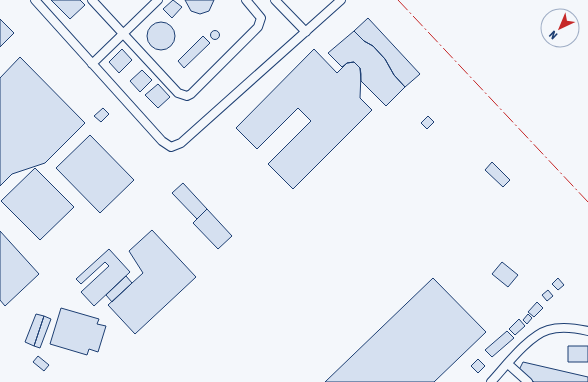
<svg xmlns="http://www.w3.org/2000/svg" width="588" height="382" font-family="'Asap Condensed',sans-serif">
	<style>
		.building { fill: #d5e0f0; stroke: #1d3f73 }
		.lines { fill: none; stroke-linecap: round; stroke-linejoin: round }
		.lane-casing { stroke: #1d3f73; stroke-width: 10 }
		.lane { stroke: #f4f7fb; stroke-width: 8 }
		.power { stroke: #c62828; stroke-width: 1; stroke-dasharray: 14 3 2 3; stroke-linecap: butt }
	</style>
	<rect width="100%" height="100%" fill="#f4f7fb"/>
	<path class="building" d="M 51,0 L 80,0 L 85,5 L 70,19 Z
		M 173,0 L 182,7 L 172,18 L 163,9 Z
		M 185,0 L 214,0 L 209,11 L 200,14 L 191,11 Z
		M 368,18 L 420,74 L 405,87 L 394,75 L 385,59 L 373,46 L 364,41 L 354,31 Z
		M 0,19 L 14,33 L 0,47 Z
		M147 36a14 14 0 1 1 28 0a14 14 0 1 1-28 0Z
		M210.5 35a4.5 4.5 0 1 1 9 0a4.5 4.5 0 1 1-9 0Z
		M 354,31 L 364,41 L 373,46 L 385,59 L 394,75 L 405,87 L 386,106 L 361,81 L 360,68 L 354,62 L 347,63 L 342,67 L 328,53 Z
		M 203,36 L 210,43 L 184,68 L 178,61 Z
		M 122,49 L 132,60 L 119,73 L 109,62 Z
		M 314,49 L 337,73 L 347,63 L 354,62 L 360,68 L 361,74 L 360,98 L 372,110 L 293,189 L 268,164 L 311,121 L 298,108 L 257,149 L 236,128 Z
		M 20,57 L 85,123 L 45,163 L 12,174 L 0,186 L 0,78 Z
		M 142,70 L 152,80 L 140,92 L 130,81 Z
		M 158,84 L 170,97 L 158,108 L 145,95 Z
		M 103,108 L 109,114 L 101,122 L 94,116 Z
		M 428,116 L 434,122 L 427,129 L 421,123 Z
		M 90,135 L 134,180 L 100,213 L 56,168 Z
		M 492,162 L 510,180 L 503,187 L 485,170 Z
		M 35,168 L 74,207 L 40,240 L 1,201 Z
		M 183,183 L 207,209 L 197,219 L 172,193 Z
		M 207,209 L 232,236 L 218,249 L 193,223 Z
		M 152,230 L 196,277 L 135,334 L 108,305 L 143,273 L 129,251 Z
		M 0,231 L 39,274 L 5,306 L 0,300 Z
		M 109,249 L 130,272 L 94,306 L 81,292 L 109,266 L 105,262 L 81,284 L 76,279 Z
		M 502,262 L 518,275 L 508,287 L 492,274 Z
		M 126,276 L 132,283 L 112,302 L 106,295 Z
		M 433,278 L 486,332 L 434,382 L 325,382 Z
		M 558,278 L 564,285 L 558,290 L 552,284 Z
		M 548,290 L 553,296 L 547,301 L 542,295 Z
		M 537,302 L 543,308 L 534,317 L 528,312 Z
		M 61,308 L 99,319 L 97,324 L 106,326 L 98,352 L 89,349 L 87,355 L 50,344 Z
		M 36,314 L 44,316 L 34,346 L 25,342 Z
		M 528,314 L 532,318 L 527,324 L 523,320 Z
		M 44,316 L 51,319 L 40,348 L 34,346 Z
		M 519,319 L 525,326 L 515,335 L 509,329 Z
		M 507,331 L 514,338 L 492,357 L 485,350 Z
		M 568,346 L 588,346 L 588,362 L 568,362 Z
		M 38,356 L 49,365 L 44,371 L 33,362 Z
		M 478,359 L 485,366 L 478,373 L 471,366 Z
		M 523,362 L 588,377 L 588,382 L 534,382 L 519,370 Z"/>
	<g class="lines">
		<g class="lane-casing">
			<path id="lane" d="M 35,0 L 162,141 L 171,147 L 181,143 L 341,0
				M 92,0 L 178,93 L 187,96 L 191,94 L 258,27 L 261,18 L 246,0
				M 275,0 L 306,32
				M 92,64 L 158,0
				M 508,364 L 528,382
				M 491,382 C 505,367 528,336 548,330 C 561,326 575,328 588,331"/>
		</g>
		<use href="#lane" class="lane"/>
		<path class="power" d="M 398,0 L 588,202"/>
	</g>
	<g transform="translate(560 28) rotate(224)"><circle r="19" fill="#f4f7fb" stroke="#9eadc5"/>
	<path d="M0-3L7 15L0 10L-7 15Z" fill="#c62828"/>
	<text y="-6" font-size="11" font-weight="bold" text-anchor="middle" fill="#1d3f73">N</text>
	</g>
</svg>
